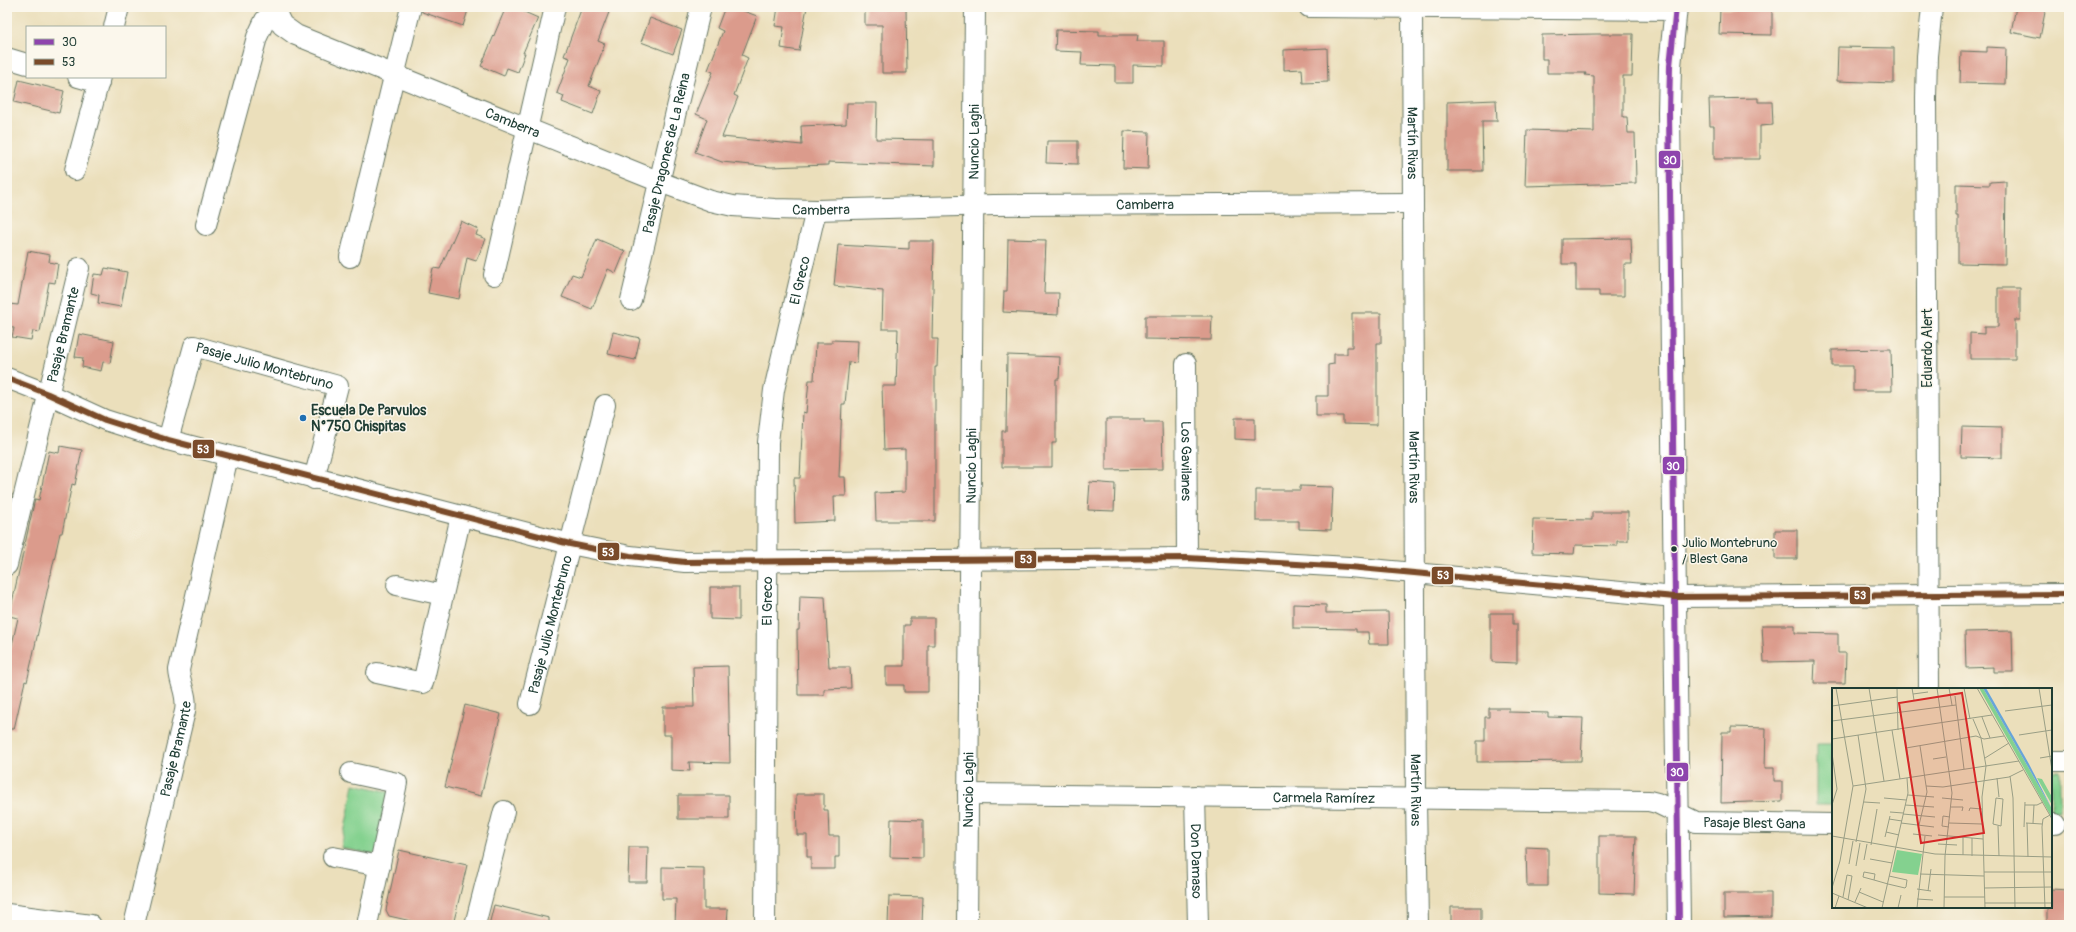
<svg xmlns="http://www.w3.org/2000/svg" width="2076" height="932" font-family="Pangolin,sans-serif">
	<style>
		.green { fill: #84d18f; stroke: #528762 }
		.building { fill: #db9b8c }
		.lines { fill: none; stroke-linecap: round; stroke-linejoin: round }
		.street-casing { stroke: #667663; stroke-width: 22 }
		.secondary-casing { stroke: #667663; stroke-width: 24 }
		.street { stroke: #fff; stroke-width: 20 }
		.secondary { stroke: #fff; stroke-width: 22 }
		.bus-1-casing { stroke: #fbf7ec; stroke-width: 9 }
		.bus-2-casing { stroke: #fbf7ec; stroke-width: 9 }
		.bus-1 { stroke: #8e44ad; stroke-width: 6 }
		.bus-2 { stroke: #7a4b2a; stroke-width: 6 }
		.poi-dot { fill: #1f6fb2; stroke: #fbf7ec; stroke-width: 1.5 }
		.bus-dot { fill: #1f3d34; stroke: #fbf7ec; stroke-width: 1.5 }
		.labels { text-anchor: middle; stroke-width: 3; stroke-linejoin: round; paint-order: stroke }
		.bus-label { font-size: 13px; fill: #1f3d34; stroke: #fbf7ec; text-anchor: start }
		.street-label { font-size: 14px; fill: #1f3d34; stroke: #fbf7ec }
		.poi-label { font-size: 14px; font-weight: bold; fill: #1f3d34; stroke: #fbf7ec; text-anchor: start }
		.inset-road { fill: none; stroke: #999e85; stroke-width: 1 }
		.view { fill: #d62828; fill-opacity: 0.15; stroke: #d62828; stroke-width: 2 }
		.inset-edge { fill: none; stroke: #1f3d34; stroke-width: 2 }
		.line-badge { stroke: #fbf7ec; stroke-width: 1.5 }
		.badge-label { font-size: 11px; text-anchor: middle; font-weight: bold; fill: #fff }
	</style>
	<rect width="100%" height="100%" fill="#fbf7ec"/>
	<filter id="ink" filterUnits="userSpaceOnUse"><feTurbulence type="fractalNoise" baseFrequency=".025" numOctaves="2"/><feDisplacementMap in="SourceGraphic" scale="8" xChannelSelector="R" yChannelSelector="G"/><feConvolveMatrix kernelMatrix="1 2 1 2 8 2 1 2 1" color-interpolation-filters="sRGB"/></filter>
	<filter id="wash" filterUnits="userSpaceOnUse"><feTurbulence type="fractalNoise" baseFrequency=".012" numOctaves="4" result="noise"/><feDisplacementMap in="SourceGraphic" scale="16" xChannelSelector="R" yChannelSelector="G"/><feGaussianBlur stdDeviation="0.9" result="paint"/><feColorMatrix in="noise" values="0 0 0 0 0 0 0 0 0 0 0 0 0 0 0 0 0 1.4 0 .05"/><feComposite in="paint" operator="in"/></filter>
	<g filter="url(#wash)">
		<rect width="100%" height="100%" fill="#ebdfbb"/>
		<path class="green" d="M 1816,744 L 1833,744 L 1833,805 L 1816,805 Z
			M 2051,771 L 2060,771 L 2060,812 L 2051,812 Z
			M 354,784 L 390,792 L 376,855 L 341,848 Z"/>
		<g id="blocks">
			<path class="building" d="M 422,7 L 469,7 L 463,26 L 422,12 Z
				M 506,7 L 513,7 L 538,18 L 523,53 L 525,53 L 518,72 L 507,68 L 504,76 L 481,66 Z
				M 582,7 L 611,7 L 598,41 L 605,44 L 589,86 L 601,91 L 593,114 L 562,102 L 564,96 L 557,93 L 570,58 L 564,56 Z
				M 725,7 L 733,7 L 757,16 L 742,55 L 748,58 L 734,95 L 738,97 L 722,137 L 802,145 L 801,126 L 846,124 L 847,103 L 877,103 L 876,139 L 934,140 L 934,166 L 828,162 L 828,165 L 771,167 L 722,162 L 695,152 L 707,119 L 696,114 L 713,72 L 708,70 L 723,31 L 717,28 Z
				M 778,7 L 807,7 L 799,51 L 781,48 L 784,27 L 775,26 Z
				M 865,7 L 906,7 L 907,73 L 882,73 L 882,25 L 865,25 Z
				M 2016,7 L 2046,7 L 2040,38 L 2011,32 Z
				M 1720,9 L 1772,10 L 1772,35 L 1719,34 Z
				M 650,18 L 682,30 L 673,54 L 641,42 Z
				M 1056,30 L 1099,31 L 1099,35 L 1138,35 L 1137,41 L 1164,41 L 1164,66 L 1133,65 L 1133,83 L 1115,83 L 1115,66 L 1081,65 L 1082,52 L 1055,51 Z
				M 1596,34 L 1633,34 L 1632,76 L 1623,76 L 1623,117 L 1627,117 L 1628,133 L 1635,133 L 1636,183 L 1525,186 L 1527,130 L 1594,132 L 1594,76 L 1585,75 L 1586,73 L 1547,73 L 1547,59 L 1542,59 L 1542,35 Z
				M 1838,47 L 1894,48 L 1894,83 L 1837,81 Z
				M 1987,47 L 2006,48 L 2005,84 L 1960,83 L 1961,51 L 1987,52 Z
				M 1327,48 L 1328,82 L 1303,83 L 1302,69 L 1284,70 L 1284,50 Z
				M 19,80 L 64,91 L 59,113 L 14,102 Z
				M 1758,98 L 1758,102 L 1772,102 L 1773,125 L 1760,126 L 1760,159 L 1714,159 L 1714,126 L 1710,126 L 1709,99 Z
				M 1496,100 L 1497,121 L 1482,121 L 1483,171 L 1447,171 L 1447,102 Z
				M 1124,131 L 1149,132 L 1148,169 L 1123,168 Z
				M 1047,141 L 1078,141 L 1078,164 L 1046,163 Z
				M 2006,181 L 2005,264 L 1958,263 L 1958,216 L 1956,216 L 1956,184 L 1990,185 L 1990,182 Z
				M 461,221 L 478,229 L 476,235 L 486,239 L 476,261 L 467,258 L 459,299 L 428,293 L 433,268 L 440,269 Z
				M 1631,238 L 1632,264 L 1624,264 L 1624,296 L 1599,296 L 1599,291 L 1576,291 L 1576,264 L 1562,264 L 1562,239 Z
				M 597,239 L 625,251 L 616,273 L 608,269 L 592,309 L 562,297 L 572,274 L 581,277 Z
				M 1008,239 L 1046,240 L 1044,293 L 1059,293 L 1058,315 L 1003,312 L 1004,291 L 1007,291 Z
				M 909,241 L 934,241 L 932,339 L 938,339 L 937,367 L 935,367 L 935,521 L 876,521 L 875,493 L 905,492 L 905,449 L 884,450 L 882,386 L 896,386 L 898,329 L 882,329 L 883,291 L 834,286 L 838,245 L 909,249 Z
				M 28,251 L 50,255 L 49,262 L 58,264 L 55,283 L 49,282 L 40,332 L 33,331 L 31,340 L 12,337 L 14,328 L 7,327 L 9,304 L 18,305 Z
				M 105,268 L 127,272 L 121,307 L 98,303 L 99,295 L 91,293 L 94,274 L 103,275 Z
				M 1998,288 L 2020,288 L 2020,320 L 2015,320 L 2015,359 L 1970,359 L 1970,333 L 1984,334 L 1984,327 L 1998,327 Z
				M 1352,313 L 1381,313 L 1381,343 L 1377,343 L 1377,425 L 1343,424 L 1343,416 L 1316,416 L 1316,396 L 1328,396 L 1328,365 L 1334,364 L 1334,354 L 1347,354 L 1347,347 L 1352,347 Z
				M 1145,316 L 1212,316 L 1211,340 L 1145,339 Z
				M 613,332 L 640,338 L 635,360 L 608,354 Z
				M 79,334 L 114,341 L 110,363 L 103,362 L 101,371 L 82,367 L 83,358 L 75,357 Z
				M 832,340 L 858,341 L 857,363 L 849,362 L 845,404 L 842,404 L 839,477 L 845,477 L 846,496 L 834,496 L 835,521 L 795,523 L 794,478 L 800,478 L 803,412 L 806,413 L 809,380 L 814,380 L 816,343 L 832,343 Z
				M 1891,349 L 1892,391 L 1853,391 L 1853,366 L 1832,366 L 1832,350 Z
				M 1007,355 L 1060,357 L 1059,379 L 1056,379 L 1056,443 L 1052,443 L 1052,467 L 1002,467 L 1002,431 L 1006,431 Z
				M 1235,418 L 1255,418 L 1255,440 L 1235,439 Z
				M 1106,419 L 1144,419 L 1144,422 L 1162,422 L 1163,469 L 1106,470 Z
				M 1962,427 L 2002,428 L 2002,458 L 1961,457 Z
				M 60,446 L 82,450 L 75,485 L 72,484 L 62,533 L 60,533 L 27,682 L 25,681 L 14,729 L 7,729 L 7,648 L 11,649 L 18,618 L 9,616 L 35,499 L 39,500 L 49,451 L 59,453 Z
				M 1090,482 L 1115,484 L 1114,511 L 1088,510 Z
				M 1300,486 L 1333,487 L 1331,530 L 1299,529 L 1299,521 L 1256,521 L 1256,490 L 1300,490 Z
				M 7,493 L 12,494 L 7,516 Z
				M 1592,512 L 1628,512 L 1628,541 L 1617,541 L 1617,546 L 1575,545 L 1574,554 L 1532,553 L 1533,519 L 1592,520 Z
				M 1775,530 L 1797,530 L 1797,559 L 1775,559 Z
				M 710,587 L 739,587 L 739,620 L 710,619 Z
				M 800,596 L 825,597 L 829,667 L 850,667 L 851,688 L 824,689 L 824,695 L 798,695 L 797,630 L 799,630 Z
				M 1293,604 L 1326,605 L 1326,613 L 1388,612 L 1389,644 L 1369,644 L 1368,632 L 1356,632 L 1356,629 L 1293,628 Z
				M 1490,613 L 1513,613 L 1513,624 L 1517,624 L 1517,663 L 1492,662 L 1492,632 L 1490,631 Z
				M 910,618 L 934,618 L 934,645 L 928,645 L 928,692 L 904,692 L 904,685 L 886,685 L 886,666 L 904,666 L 904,625 L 910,625 Z
				M 1762,625 L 1795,625 L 1795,633 L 1838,634 L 1838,653 L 1846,653 L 1845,683 L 1814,683 L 1815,661 L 1764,662 Z
				M 2012,631 L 2013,672 L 1994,672 L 1994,667 L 1966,668 L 1965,632 Z
				M 728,666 L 730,763 L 689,762 L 690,771 L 671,770 L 671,735 L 663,735 L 663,707 L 694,707 L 693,667 Z
				M 465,705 L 501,714 L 481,796 L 445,787 Z
				M 1489,708 L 1509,708 L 1509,712 L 1548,713 L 1548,717 L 1583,718 L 1581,761 L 1477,762 L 1477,741 L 1485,741 L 1485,717 L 1489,717 Z
				M 1731,727 L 1766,728 L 1765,768 L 1774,768 L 1774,781 L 1782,781 L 1782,801 L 1721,803 L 1722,732 L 1731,732 Z
				M 796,794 L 824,794 L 824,810 L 828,810 L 829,836 L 839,836 L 839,857 L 835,857 L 835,869 L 811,869 L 811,857 L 807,857 L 807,835 L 797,835 Z
				M 678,795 L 729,795 L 729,819 L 678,819 Z
				M 891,819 L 923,820 L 923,858 L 890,857 Z
				M 1599,836 L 1636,836 L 1634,894 L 1599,893 Z
				M 629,847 L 648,847 L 647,882 L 628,882 Z
				M 1526,847 L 1548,848 L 1548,886 L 1527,886 Z
				M 399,850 L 467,865 L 453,925 L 429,925 L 389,916 L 386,910 Z
				M 662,867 L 704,868 L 704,909 L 728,909 L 727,925 L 675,925 L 676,899 L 662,899 Z
				M 2051,889 L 2069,890 L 2069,925 L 2047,925 L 2047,907 L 2051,907 Z
				M 1724,893 L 1771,893 L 1771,917 L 1724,918 Z
				M 889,896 L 923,897 L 922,925 L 888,925 Z
				M 494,905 L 549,918 L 549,925 L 489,925 Z
				M 1451,907 L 1481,907 L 1481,925 L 1451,925 Z"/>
		</g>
	</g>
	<g filter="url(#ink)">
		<use href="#blocks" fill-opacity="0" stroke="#667663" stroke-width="1"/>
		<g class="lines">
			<g class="street-casing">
				<g id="street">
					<path id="s1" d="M 273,7 L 282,25 L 296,35 L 660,182 L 711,201 L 733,206 L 775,209 L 816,210 L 994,205 L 1413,203"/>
					<path d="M 1309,7 L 1675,10"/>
					<path id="s2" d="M 1412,8 L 1416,799 L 1418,925"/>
					<path d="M 114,27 L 119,7"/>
					<path d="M 7,58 L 27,64"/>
					<path d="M 78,77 L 99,83"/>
					<path d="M 75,170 L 100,77"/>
					<path d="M 206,225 L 257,37 L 265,20 L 274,11"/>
					<path d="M 350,257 L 411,7"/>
					<path d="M 494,275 L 555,7"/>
					<path id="s3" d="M 631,300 L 701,7"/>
					<path id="s4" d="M 1186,364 L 1187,558"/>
					<path d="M 7,378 L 48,394 L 105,420 L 168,440 L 570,544 L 630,556 L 685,562 L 1187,558 L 1349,567 L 1675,597 L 2069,594"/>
					<path id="s5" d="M 168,440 L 194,346 L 338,386 L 314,479"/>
					<path id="s6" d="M 7,565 L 79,268"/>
					<path d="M 397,585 L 443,595"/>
					<path d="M 377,673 L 423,683 L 461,516"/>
					<path d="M 1929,689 L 1926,98 L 1927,56 L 1932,7"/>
					<path id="s7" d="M 530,704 L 605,405"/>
					<path d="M 2051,761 L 2069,761"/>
					<path d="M 351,773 L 397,783 L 367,925"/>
					<path id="s8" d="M 968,794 L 1649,801 L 1657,803 L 1696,822 L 1833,824"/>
					<path id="s9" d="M 1195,796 L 1198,925"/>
					<path d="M 2051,824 L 2055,824"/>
					<path d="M 333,857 L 380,866"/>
					<path d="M 7,914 L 91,925"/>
					<path id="s10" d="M 134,925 L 185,711 C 188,695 180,685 179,670 L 228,456"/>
					<path d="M 475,925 L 504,811"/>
					<path id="s11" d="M 765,925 L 768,442 L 774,390 L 816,210"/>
					<path id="s12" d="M 967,925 L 975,7"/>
				</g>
			</g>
			<g class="secondary-casing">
				<path id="secondary" d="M 1676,7 L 1670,66 L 1669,112 L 1679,925"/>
			</g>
			<use href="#street" class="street"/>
			<use href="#secondary" class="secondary"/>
			<g class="bus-1-casing">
				<path id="bus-1" d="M 1676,7 L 1670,66 L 1669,112 L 1679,925"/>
			</g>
			<g class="bus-2-casing">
				<path id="bus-2" d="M 7,378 L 48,394 L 105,420 L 168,440 L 570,544 L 630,556 L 685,562 L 1187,558 L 1349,567 L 1675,597 L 2069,594"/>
			</g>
			<use href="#bus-1" class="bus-1"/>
			<use href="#bus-2" class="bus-2"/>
		</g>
	</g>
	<circle class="poi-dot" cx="303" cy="418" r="4"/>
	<circle class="bus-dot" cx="1674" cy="549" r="3.5"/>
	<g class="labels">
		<g class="bus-label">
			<text x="1682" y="547">Julio Montebruno<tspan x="1682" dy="16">/ Blest Gana</tspan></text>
		</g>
		<g class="street-label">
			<text dy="5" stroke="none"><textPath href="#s1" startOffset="271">Camberra</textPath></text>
			<text dy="5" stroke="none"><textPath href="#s12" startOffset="783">Nuncio Laghi</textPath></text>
			<text dy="5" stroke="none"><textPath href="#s2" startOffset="135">Martín Rivas</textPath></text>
			<text dy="5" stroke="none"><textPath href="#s3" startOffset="151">Pasaje Dragones de La Reina</textPath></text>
			<text dy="5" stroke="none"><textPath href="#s1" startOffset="919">Camberra</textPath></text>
			<text dy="5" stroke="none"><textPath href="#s1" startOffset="595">Camberra</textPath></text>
			<text dy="5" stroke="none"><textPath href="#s11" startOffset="648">El Greco</textPath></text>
			<text dy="5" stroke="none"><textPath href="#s6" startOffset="237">Pasaje Bramante</textPath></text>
			<text transform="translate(1927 348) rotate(-90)" y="5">Eduardo Alert</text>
			<text dy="5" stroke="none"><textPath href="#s5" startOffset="171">Pasaje Julio Montebruno</textPath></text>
			<text dy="5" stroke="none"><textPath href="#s4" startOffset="97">Los Gavilanes</textPath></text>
			<text dy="5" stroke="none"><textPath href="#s12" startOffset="459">Nuncio Laghi</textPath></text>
			<text dy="5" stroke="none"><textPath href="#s2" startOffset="459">Martín Rivas</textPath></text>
			<text dy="5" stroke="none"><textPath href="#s11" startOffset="324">El Greco</textPath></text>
			<text dy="5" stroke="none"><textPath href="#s7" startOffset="82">Pasaje Julio Montebruno</textPath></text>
			<text dy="5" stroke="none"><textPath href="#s10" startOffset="181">Pasaje Bramante</textPath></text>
			<text dy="5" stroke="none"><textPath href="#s12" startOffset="135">Nuncio Laghi</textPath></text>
			<text dy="5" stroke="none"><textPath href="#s2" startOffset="782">Martín Rivas</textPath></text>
			<text dy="5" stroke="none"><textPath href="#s8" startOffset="356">Carmela Ramírez</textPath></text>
			<text dy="5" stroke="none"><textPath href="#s8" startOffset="791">Pasaje Blest Gana</textPath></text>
			<text dy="5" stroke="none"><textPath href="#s9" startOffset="65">Don Damaso</textPath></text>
		</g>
		<g class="poi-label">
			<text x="311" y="415">Escuela De Parvulos<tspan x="311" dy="16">N°750 Chispitas</tspan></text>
		</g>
	</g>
	<g transform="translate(1832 688)">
		<rect width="220" height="220" fill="#ebdfbb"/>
		<path d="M 147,0 L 151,0 L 220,121 L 220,130 ZM 205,90 L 210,91 L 220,109 L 220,117 ZM 65,162 L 90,166 L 86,187 L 60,184 Z" fill="#84d18f"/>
		<path d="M 151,0 L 154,0 L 197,76 L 220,121 Z" fill="#67a5d9"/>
		<path class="inset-road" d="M 37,0 L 52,93M 65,0 L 66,42M 80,0 L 82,12M 105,0 L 120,105 L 113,168 L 112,220M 117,0 L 120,17M 132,0 L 138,31M 145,0 L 220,131M 207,0 L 220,82M 81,6 L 96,4M 123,8 L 132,81M 0,18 L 65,9M 173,23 L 220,17M 150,29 L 158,50M 141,31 L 149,50 L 154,78 L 150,109 L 153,220M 0,33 L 124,17M 60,42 L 68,91M 72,42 L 79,89M 187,47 L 220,42M 0,51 L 160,27M 74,60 L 144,48 L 152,51 L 172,48M 0,65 L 5,101 L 0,117M 153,70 L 177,55M 208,70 L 220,68M 101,71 L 114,69M 178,88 L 181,110 L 183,220M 165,90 L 167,109M 21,98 L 187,73M 94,98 L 111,99 L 177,89 L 191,82M 76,107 L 102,109M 52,110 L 74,112M 110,110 L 131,112M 164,110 L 171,111 L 169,138 L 161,136 ZM 32,114 L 48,115M 73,117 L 102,119M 193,117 L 205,117 L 211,114M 119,119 L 131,119 L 130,123M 137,123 L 138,120 L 150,121M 58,124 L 71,125M 71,126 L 103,129M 57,131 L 70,133M 69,135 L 102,139M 117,135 L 150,136M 194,135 L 210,136M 195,135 L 196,169M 201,135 L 202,117M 87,137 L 95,104 L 88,58M 166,138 L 167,168M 117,139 L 110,138 L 111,128 L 118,129M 192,139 L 193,114M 54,144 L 67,147M 81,146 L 100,148M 106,147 L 151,151M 0,148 L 103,166 L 220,169M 53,149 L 58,128M 24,154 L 34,101 L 26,47M 106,156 L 125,157M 39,157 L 45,121M 131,167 L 131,149M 140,168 L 140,150M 38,171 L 60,175M 32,172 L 35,156M 17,176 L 21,153M 24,178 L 28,155M 152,184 L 220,184M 88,186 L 152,188M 42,192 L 43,186 L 32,184 L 31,189 L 42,192 L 56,196 L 73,200 L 74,199 L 75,192 L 57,188M 0,200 L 8,173 L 21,98 L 4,0M 152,200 L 220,199M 85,201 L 99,203M 96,203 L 99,181M 27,204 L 51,214M 0,205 L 36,220M 11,209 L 15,187 L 20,188 L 16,212M 112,209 L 153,209M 85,211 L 101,212M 23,214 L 29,200M 153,215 L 220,215M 3,220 L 7,208M 50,220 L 76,105 L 75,90M 66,220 L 69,207M 85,220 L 93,148M 213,220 L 210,139 L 211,131 L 218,127"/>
		<path class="view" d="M 130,5 L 152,145 L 89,155 L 67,15 Z"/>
		<rect width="220" height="220" class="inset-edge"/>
	</g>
	<g class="line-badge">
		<rect x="1658" y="150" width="23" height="19" rx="4" fill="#8e44ad"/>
		<rect x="192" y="439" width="23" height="20" rx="4" fill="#7a4b2a"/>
		<rect x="1662" y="456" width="23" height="19" rx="4" fill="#8e44ad"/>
		<rect x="597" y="542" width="23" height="19" rx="4" fill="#7a4b2a"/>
		<rect x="1014" y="550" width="23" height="19" rx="4" fill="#7a4b2a"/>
		<rect x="1431" y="566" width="23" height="19" rx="4" fill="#7a4b2a"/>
		<rect x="1849" y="586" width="22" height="19" rx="4" fill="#7a4b2a"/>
		<rect x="1666" y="762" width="23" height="20" rx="4" fill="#8e44ad"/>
	</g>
	<g class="badge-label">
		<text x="1670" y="164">30</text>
		<text x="203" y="453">53</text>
		<text x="1673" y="470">30</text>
		<text x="608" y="556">53</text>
		<text x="1026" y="563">53</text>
		<text x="1443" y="579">53</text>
		<text x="1860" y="599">53</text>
		<text x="1677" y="776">30</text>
	</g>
	<rect width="2076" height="932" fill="none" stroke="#fbf7ec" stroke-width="24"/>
	<rect x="26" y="26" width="140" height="52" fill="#fbf7ec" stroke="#a3ada2"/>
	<rect x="34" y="39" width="20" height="6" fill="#8e44ad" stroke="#a3ada2"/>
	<text x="62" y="46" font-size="12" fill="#1f3d34">30</text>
	<rect x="34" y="59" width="20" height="6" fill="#7a4b2a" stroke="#a3ada2"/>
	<text x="62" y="66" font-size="12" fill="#1f3d34">53</text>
</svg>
